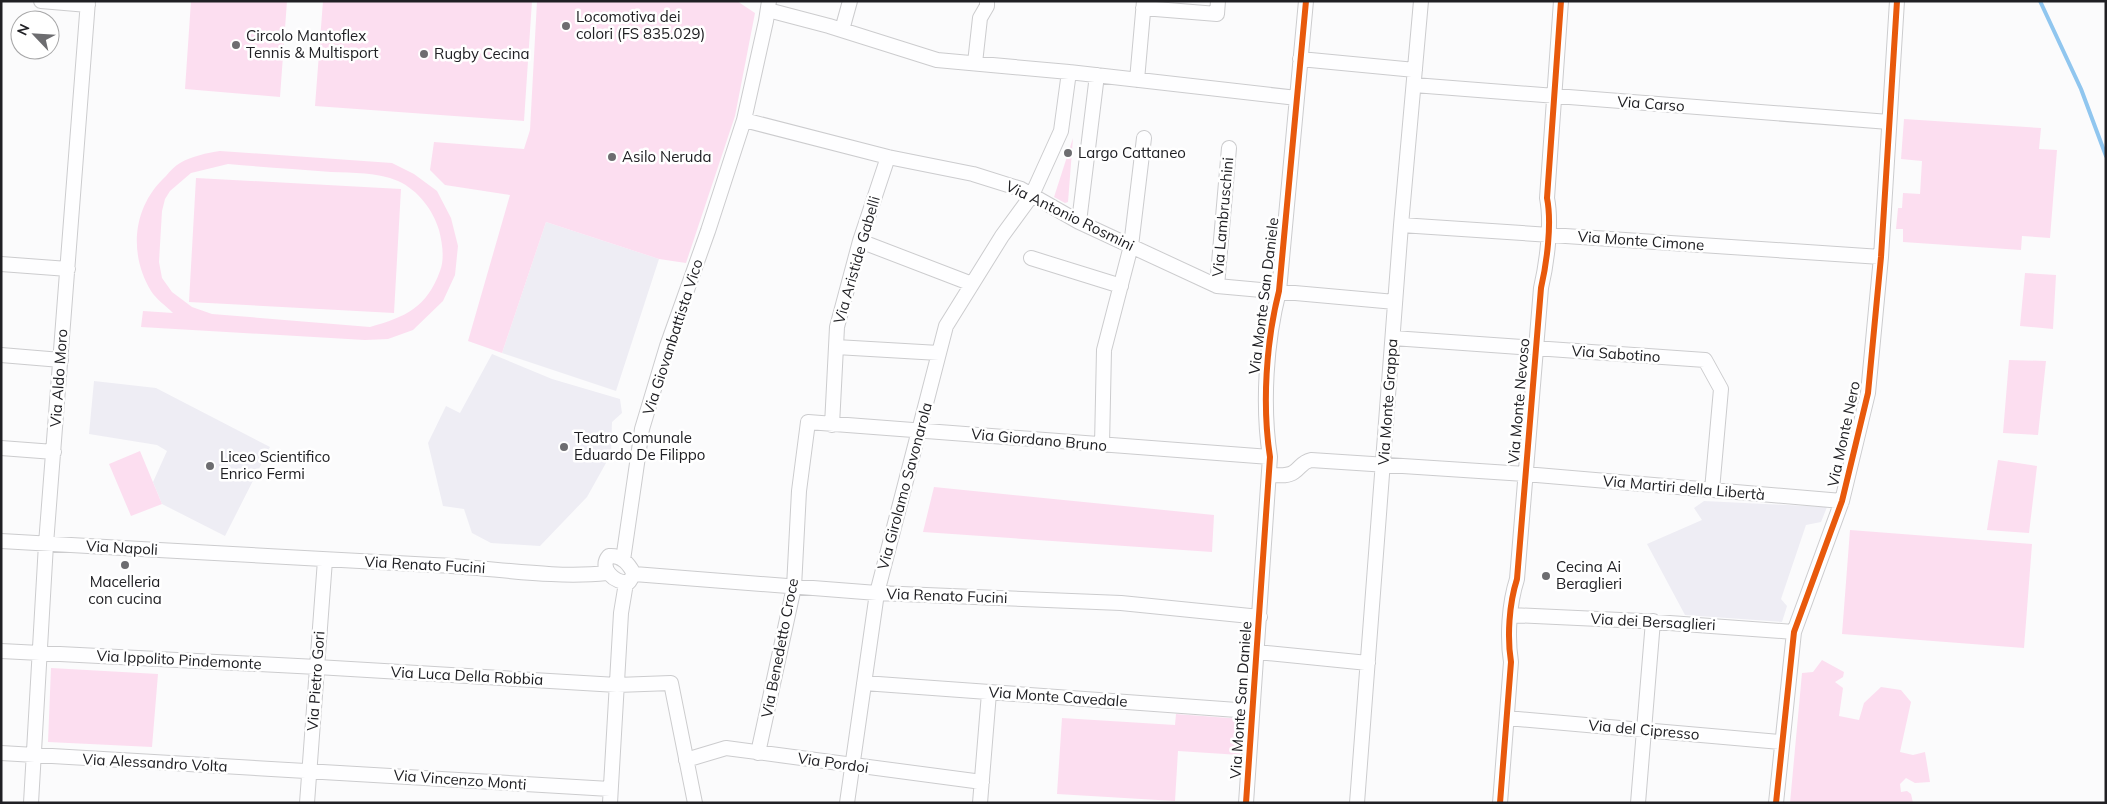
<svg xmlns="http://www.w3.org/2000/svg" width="2107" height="804" font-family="Mulish,sans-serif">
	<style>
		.built { fill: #eeedf4 }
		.green { fill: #fcdef0; fill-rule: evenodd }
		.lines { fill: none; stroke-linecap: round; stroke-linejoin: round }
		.stream { stroke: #90c6ef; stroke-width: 4 }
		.street-casing { stroke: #ccccce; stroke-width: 16 }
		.street { stroke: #fefeff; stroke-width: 14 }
		.cycleway-casing { stroke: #fff; stroke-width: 9 }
		.cycleway { stroke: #e8590c; stroke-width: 6 }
		.poi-dot { fill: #6d6d70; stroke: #fff; stroke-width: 2 }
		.labels { text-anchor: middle; stroke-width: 5; stroke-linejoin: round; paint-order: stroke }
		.poi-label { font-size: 15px; fill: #202024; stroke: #fff; text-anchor: start }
		.street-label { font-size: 15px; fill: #202024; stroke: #fff }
	</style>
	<rect width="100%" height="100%" fill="#fbfbfc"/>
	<path class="built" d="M 546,222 L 659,259 L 616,391 L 502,353 Z
		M 492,354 L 552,379 L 620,399 L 622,413 L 612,422 L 611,454 L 587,497 L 540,546 L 491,543 L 472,533 L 464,509 L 443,506 L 428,443 L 446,406 L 460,413 Z
		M 94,381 L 156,388 L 270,447 L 225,536 L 162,504 L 153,482 L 167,451 L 157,445 L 89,434 Z
		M 1704,501 L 1827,507 L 1821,522 L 1806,525 L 1781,599 L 1787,606 L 1782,622 L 1685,615 L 1647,544 L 1702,520 L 1694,508 Z"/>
	<path class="green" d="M 191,1 L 287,1 L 280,97 L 185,89 Z
		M 323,1 L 532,1 L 524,121 L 315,106 Z
		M 537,1 L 737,1 L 755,13 L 735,116 L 686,263 L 659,259 L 546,222 L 502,353 L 468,341 L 510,195 L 445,185 L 430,170 L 434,142 L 524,149 L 530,130 Z
		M 1904,119 L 2041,128 L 2039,149 L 2057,150 L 2050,238 L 2022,236 L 2021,250 L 1903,242 L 1903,229 L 1896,229 L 1898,208 L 1902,208 L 1903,193 L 1920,194 L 1922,161 L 1901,159 Z
		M 1073,138 L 1068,202 L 1065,203 L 1054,197 L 1055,194 Z
		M 220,151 L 392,163 L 414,174 L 437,191 L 451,218 L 458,246 L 455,275 L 443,301 L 413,330 L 388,339 L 365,340 L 141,327 L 143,311 L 173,313 C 166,306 156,299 151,291 C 128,253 133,206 166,176 C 170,171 175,166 180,163 C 192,156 207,153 220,151 ZM 228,164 C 262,167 296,169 331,172 C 353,173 377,172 398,181 C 418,190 433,210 439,230 C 442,242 445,258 440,271 C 427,307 406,317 370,327 L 212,314 L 192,307 L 172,292 L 162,278 L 159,262 L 162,211 L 165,199 L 170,191 L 191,173 Z
		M 196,178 L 401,189 L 394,313 L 189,302 Z
		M 2025,273 L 2056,275 L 2053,329 L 2020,326 Z
		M 2009,360 L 2046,361 L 2038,435 L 2003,433 Z
		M 140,451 L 162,504 L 131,516 L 109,464 Z
		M 1998,460 L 2037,466 L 2029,533 L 1987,530 Z
		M 934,487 L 1214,515 L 1212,552 L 923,532 Z
		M 1850,530 L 2032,544 L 2024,648 L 1842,634 Z
		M 1822,660 L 1844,672 L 1843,677 L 1835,682 L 1843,688 L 1839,716 L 1859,720 L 1864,703 L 1881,687 L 1901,690 L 1911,702 L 1900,752 L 1913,755 L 1925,752 L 1930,782 L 1915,783 L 1906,778 L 1900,784 L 1901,792 L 1907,791 L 1911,794 L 1913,803 L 1790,803 L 1802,673 L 1813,672 Z
		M 51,668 L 158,674 L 152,747 L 48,742 Z
		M 1176,714 L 1242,719 L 1240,755 L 1178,751 L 1175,801 L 1057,794 L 1062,718 L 1175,725 Z"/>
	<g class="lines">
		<path class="stream" d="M 2040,1 L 2081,89 L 2106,156"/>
		<g class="street-casing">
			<path id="street" d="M 41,1 L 88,5
				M 1143,8 L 1217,14 L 1218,1
				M 768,10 L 829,26 L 937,60 L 1069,72 L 1297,98
				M 842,30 L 850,1
				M 1300,59 L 1415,70
				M 975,63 L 980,18 L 987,6 L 987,1
				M 1137,80 L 1144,1
				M 1414,85 L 1889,122
				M 744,120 L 888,157 L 973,174 L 1021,189 L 1079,222 L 1217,286 L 1395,302
				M 1079,222 L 1097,75
				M 1401,225 L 1881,257
				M 860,241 L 972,284
				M 1031,258 L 1121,286
				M 1,264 L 68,269
				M 1217,286 L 1229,148
				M 1393,338 L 1705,360 L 1721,389 L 1712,490
				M 836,347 L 939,353
				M 1,355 L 61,360
				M 832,425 L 837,327 L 860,241 L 888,157
				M 1102,445 L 1104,350 L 1131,246 L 1144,138
				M 1,448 L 54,452
				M 1269,475 C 1277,475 1287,477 1294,472 C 1301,467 1302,462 1311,460 L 1525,474 L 1842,501
				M 1,541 C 145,549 289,558 433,565 C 490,567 551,579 607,573
				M 609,556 C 622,555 629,564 634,574 L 629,582 C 615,584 598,568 609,556 Z
				M 623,560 L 642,429 L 667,346 L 708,231 L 744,120 L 766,21 L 769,1
				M 634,574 L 877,593 L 1121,603 L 1260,617
				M 1511,615 L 1642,621 L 1794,632
				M 1,651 L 317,667 L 617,685 L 671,683 L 695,803
				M 1257,652 L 1368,663
				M 864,683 L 1251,711
				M 1507,718 L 1781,742
				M 1,753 L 610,789
				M 758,753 L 794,587 L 799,491 L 808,422 L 1270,457
				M 686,760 L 726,748 L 982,782
				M 31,803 L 46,544 L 88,1
				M 307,803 L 325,560
				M 610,803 L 621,613 L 626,583
				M 847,803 L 877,593 L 946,326 L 1002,236 L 1032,195 L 1061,131 L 1069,72
				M 980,803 L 989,693
				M 1246,803 L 1270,457 C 1262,405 1266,342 1279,291 L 1306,1
				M 1357,803 L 1401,225 L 1421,1
				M 1500,803 L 1511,662 C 1507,637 1509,604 1517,579 L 1541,288 C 1547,262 1552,223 1547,198 L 1561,1
				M 1638,803 L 1653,621
				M 1776,803 L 1794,632 L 1842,501 L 1868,393 L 1881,257 L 1897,1"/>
		</g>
		<use href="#street" class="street"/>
		<g class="cycleway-casing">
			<path id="cycleway" d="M 1246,803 L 1270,457 C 1262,405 1266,342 1279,291 L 1306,1
				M 1500,803 L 1511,662 C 1507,637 1509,604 1517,579 L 1541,288 C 1547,262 1552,223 1547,198 L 1561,1
				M 1776,803 L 1794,632 L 1842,501 L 1868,393 L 1881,257 L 1897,1"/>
		</g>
		<use href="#cycleway" class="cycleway"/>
	</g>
	<g class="poi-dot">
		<circle cx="566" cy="26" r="5"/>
		<circle cx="236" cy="45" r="5"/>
		<circle cx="424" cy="54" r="5"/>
		<circle cx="1068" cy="153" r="5"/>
		<circle cx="612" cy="157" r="5"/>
		<circle cx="564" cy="447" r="5"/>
		<circle cx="210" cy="466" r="5"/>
		<circle cx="125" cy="565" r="5"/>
		<circle cx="1546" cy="576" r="5"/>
	</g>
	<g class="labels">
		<g class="poi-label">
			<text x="576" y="22">Locomotiva dei<tspan x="576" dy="17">colori (FS 835.029)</tspan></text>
			<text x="246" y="41">Circolo Mantoflex<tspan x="246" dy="17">Tennis &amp; Multisport</tspan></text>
			<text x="434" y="59">Rugby Cecina</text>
			<text x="1078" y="158">Largo Cattaneo</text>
			<text x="622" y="162">Asilo Neruda</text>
			<text x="574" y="443">Teatro Comunale<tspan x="574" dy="17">Eduardo De Filippo</tspan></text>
			<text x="220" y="462">Liceo Scientifico<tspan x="220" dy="17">Enrico Fermi</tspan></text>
			<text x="1556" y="572">Cecina Ai<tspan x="1556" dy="17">Beraglieri</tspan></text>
			<text x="125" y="587" text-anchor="middle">Macelleria<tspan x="125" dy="17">con cucina</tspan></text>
		</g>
		<g class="street-label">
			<text transform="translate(1651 104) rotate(4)" y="5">Via Carso</text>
			<text transform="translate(1070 216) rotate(26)" y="5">Via Antonio Rosmini</text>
			<text transform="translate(1223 217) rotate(-85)" y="5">Via Lambruschini</text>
			<text transform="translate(1641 241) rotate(4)" y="5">Via Monte Cimone</text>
			<text transform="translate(857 260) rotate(-74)" y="5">Via Aristide Gabelli</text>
			<text transform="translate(1264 296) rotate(-83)" y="5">Via Monte San Daniele</text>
			<text transform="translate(673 337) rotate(-72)" y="5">Via Giovanbattista Vico</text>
			<text transform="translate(1616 354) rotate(4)" y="5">Via Sabotino</text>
			<text transform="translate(59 378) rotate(-86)" y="5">Via Aldo Moro</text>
			<text transform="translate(1519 401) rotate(-85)" y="5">Via Monte Nevoso</text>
			<text transform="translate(1388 402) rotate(-86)" y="5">Via Monte Grappa</text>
			<text transform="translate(1844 434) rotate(-78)" y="5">Via Monte Nero</text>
			<text transform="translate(1039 440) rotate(5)" y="5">Via Giordano Bruno</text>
			<text transform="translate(905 486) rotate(-75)" y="5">Via Girolamo Savonarola</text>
			<text transform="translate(1684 488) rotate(5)" y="5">Via Martiri della Libertà</text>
			<text transform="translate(122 548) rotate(3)" y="5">Via Napoli</text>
			<text transform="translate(425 565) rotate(3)" y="5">Via Renato Fucini</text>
			<text transform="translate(947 596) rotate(2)" y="5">Via Renato Fucini</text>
			<text transform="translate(1653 622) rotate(3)" y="5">Via dei Bersaglieri</text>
			<text transform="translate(780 648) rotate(-79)" y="5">Via Benedetto Croce</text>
			<text transform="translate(179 660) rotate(3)" y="5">Via Ippolito Pindemonte</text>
			<text transform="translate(467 676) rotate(3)" y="5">Via Luca Della Robbia</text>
			<text transform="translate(316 681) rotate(-86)" y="5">Via Pietro Gori</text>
			<text transform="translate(1058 697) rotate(4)" y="5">Via Monte Cavedale</text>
			<text transform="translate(1241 700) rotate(-86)" y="5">Via Monte San Daniele</text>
			<text transform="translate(1644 730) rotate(5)" y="5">Via del Cipresso</text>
			<text transform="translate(155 763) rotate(3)" y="5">Via Alessandro Volta</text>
			<text transform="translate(833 763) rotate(8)" y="5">Via Pordoi</text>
			<text transform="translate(460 780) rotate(4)" y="5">Via Vincenzo Monti</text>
		</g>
	</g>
	<rect width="2107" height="804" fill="none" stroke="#202024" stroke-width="5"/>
	<g transform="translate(35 35) rotate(295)"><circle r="24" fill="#ffffff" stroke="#a6a6a7"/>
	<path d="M0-4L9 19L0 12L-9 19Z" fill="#6d6d70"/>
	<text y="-8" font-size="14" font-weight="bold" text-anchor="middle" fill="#202024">N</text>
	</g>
</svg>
